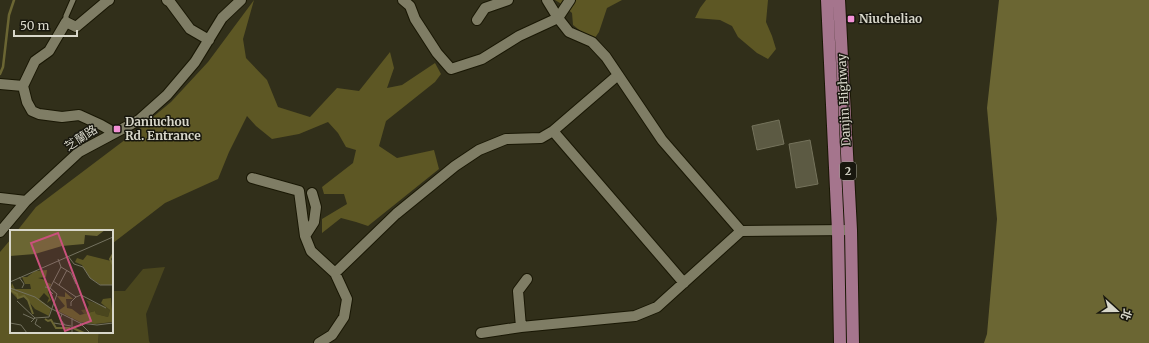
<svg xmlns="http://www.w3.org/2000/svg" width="1149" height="343" font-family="Merriweather,'Noto Sans TC',serif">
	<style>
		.green { fill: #4a461e }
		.forest { fill: #5d5724 }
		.water { fill: #6b6633 }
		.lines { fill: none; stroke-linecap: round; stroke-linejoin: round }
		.stream { stroke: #6b6633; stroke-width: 2.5 }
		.building { fill: #5c5a43; stroke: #75735c }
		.service-casing { stroke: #191704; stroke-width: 7 }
		.minor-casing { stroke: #191704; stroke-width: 12 }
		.primary-casing { stroke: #191704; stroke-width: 14 }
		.service { stroke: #7f7d65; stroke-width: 5 }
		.minor { stroke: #7f7d65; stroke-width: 10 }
		.primary { stroke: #a5758d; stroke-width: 12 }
		.poi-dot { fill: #f391d6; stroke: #18170e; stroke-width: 1.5 }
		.labels { text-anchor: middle; stroke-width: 3; stroke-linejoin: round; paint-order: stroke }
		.shield { fill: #18170e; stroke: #9e9d92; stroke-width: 1 }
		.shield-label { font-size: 11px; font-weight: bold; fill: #d8d7ca }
		.poi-label { font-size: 12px; font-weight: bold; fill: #d8d7ca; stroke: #18170e; text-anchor: start }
		.street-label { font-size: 12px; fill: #d8d7ca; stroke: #18170e }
		.inset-river { fill: none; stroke: #6b6633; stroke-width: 2 }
		.inset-road { fill: none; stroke: #747260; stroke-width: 1 }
		.view { fill: #c9517c; fill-opacity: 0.15; stroke: #c9517c; stroke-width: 2 }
		.inset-edge { fill: none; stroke: #d8d7ca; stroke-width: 2 }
	</style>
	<rect width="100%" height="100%" fill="#312f1a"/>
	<path class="green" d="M 165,267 L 146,314 L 149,341 L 150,343 L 98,343 L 99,332 L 112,332 L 112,291 L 125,291 L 143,269 Z"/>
	<path class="forest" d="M 254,0 L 243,39 L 246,58 L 267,80 L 278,107 L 310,117 L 337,88 L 359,91 L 390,52 L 394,68 L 387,88 L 402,85 L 435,63 L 441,74 L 435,82 L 386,121 L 379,146 L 397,158 L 434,150 L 439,169 L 368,226 L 356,222 L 341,218 L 322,233 L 322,219 L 347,204 L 344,194 L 324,194 L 322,187 L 353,163 L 356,150 L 346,147 L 338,133 L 328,122 L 299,134 L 272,139 L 256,126 L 247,116 L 229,152 L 218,179 L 165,203 L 113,243 L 112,248 L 112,231 L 17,231 L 36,207 L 130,136 L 171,102 L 208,62 Z
		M 555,0 L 622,0 L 607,8 L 599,32 L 590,45 L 583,33 L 573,25 L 572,13 L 563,5 Z
		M 706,0 L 768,0 L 766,22 L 772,36 L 776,49 L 768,59 L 757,53 L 738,37 L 732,26 L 720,20 L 695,18 L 700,8 Z
		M 11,239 L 11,332 L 99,332 L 98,343 L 0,343 L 0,252 Z"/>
	<path class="water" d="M 999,0 L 1149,0 L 1149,343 L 984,343 L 987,334 L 997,219 L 987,108 Z"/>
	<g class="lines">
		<path class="stream" d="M 0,74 L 3,67 L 9,15 L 14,0"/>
	</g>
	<path class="building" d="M 779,120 L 784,144 L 757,150 L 752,126 Z
		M 810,140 L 818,184 L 796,188 L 789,144 Z"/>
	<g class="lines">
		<g class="service-casing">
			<path id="service" d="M 66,22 L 66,16 L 73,0"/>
		</g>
		<g class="minor-casing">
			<path id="minor" d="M 167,0 L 170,2 L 190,29 L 209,40
				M 403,0 L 410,6 L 415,19 L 437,53 L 451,69 L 482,59 L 519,36 L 558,18 L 570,0
				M 547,0 L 558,18 L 569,32 L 592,42 L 606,57 L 662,140 L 741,231 L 851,230
				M 477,20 L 485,8 L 508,0
				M 0,84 L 23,86 L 27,102 L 32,111 L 39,114 L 62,117 L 79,115 L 101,125 L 115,133
				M 23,86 L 35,61 L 49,51 L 66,22 L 76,27 L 107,1 L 109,0
				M 553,131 L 684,283
				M 252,178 L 299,191 L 305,236 L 311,251 L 335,273 L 396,214 L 455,166 L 479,150 L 506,139 L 541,138 L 553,131 L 618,75
				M 0,198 L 26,201
				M 0,232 L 26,201 L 79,152 L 139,120 L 167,95 L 195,62 L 222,18 L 241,0
				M 305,236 L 314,222 L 316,207 L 312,193
				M 521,327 L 518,291 L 527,279
				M 481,333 L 521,327 L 635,316 L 657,307 L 741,231
				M 319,343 L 332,335 L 344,317 L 347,299 L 335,273"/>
		</g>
		<g class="primary-casing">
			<path id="primary" d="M 827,0 L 838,231 L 840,343
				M 839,0 L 851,230 L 853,343"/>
		</g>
		<use href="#service" class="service"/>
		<use href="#minor" class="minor"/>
		<use href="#primary" class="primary"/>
	</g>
	<g class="poi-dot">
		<rect x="847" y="15" width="8" height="8" rx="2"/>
		<rect x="113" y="125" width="8" height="8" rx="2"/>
	</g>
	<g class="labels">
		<rect class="shield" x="840" y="162" width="16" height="18" rx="3"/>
		<g class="shield-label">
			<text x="848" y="175">2</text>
		</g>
		<g class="poi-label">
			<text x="859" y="23">Niucheliao</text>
			<text x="125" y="126">Daniuchou<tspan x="125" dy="14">Rd. Entrance</tspan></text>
		</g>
		<g class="street-label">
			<text transform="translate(844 100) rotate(-93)" y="4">Danjin Highway</text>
			<text transform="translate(81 138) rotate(-33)" y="4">芝蘭路</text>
		</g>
	</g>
	<g transform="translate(10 230)">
		<rect width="103" height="103" fill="#312f1a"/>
		<path d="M 76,70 L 95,76 L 100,80 L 98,87 L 86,84 L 85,81 L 74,84 L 71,80 L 77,79 L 79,75 Z" fill="#4a461e"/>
		<path d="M 77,25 L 101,31 L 103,35 L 103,55 L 91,55 L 80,48 L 72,35 L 65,32 L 67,28 L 73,30 ZM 37,40 L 36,47 L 28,48 L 36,50 L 36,52 L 41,54 L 38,62 L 41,70 L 37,73 L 39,68 L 34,63 L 29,69 L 41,78 L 39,86 L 25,79 L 14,66 L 7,68 L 0,61 L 2,53 L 5,59 L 21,59 L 20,54 L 15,54 L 12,47 L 17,47 L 25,41 ZM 55,62 L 63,69 L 56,69 L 57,78 L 62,79 L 70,85 L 85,81 L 86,84 L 98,87 L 100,80 L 91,73 L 93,69 L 101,68 L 103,92 L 85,94 L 70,92 L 48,81 L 55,76 L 47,66 L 55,67 Z" fill="#5d5724"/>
		<path d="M 0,0 L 95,0 L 87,6 L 75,5 L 74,14 L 52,16 L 25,24 L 0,26 Z" fill="#6b6633"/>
		<path class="inset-river" d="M 103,24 L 100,29 L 103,35M 0,60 L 7,64 L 8,68 L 14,66 L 18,70 L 23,84M 35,89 L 38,91 L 41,90 L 46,98 L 60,98M 63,98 L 74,103"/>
		<path class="inset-road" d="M 58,26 L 64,34 L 73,37 L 80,48 L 90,55 L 103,55M 51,37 L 61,43 L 66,54M 9,47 L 14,54 L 12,58M 43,51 L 66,67 L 61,72 L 61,76M 0,52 L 103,7M 49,55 L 57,40M 0,58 L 25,67 L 40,78 L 70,93 L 87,95 L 103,93M 43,64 L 39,60 L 51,37 L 48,29M 66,67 L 71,65 L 96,78M 7,71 L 25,88M 13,84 L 24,89M 52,84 L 50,89 L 55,95M 62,88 L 62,103M 27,89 L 25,94 L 31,98M 21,92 L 25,88 L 39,87 L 47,64 L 40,58 L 35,57M 0,93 L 11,95 L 17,103M 44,93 L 61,96M 70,93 L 80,103"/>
		<path class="view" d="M 48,3 L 81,91 L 55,101 L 21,13 Z"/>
		<rect width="103" height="103" class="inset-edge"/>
	</g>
	<g transform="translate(1117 311) rotate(111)" stroke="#18170e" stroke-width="3" paint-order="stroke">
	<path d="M0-3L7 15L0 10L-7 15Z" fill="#d8d7ca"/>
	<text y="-6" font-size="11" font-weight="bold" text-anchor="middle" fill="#d8d7ca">北</text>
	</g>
	<path d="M14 30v6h63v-6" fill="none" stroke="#d8d7ca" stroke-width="2"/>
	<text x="20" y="30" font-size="12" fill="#d8d7ca" stroke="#18170e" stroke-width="3" paint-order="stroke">50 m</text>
</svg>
